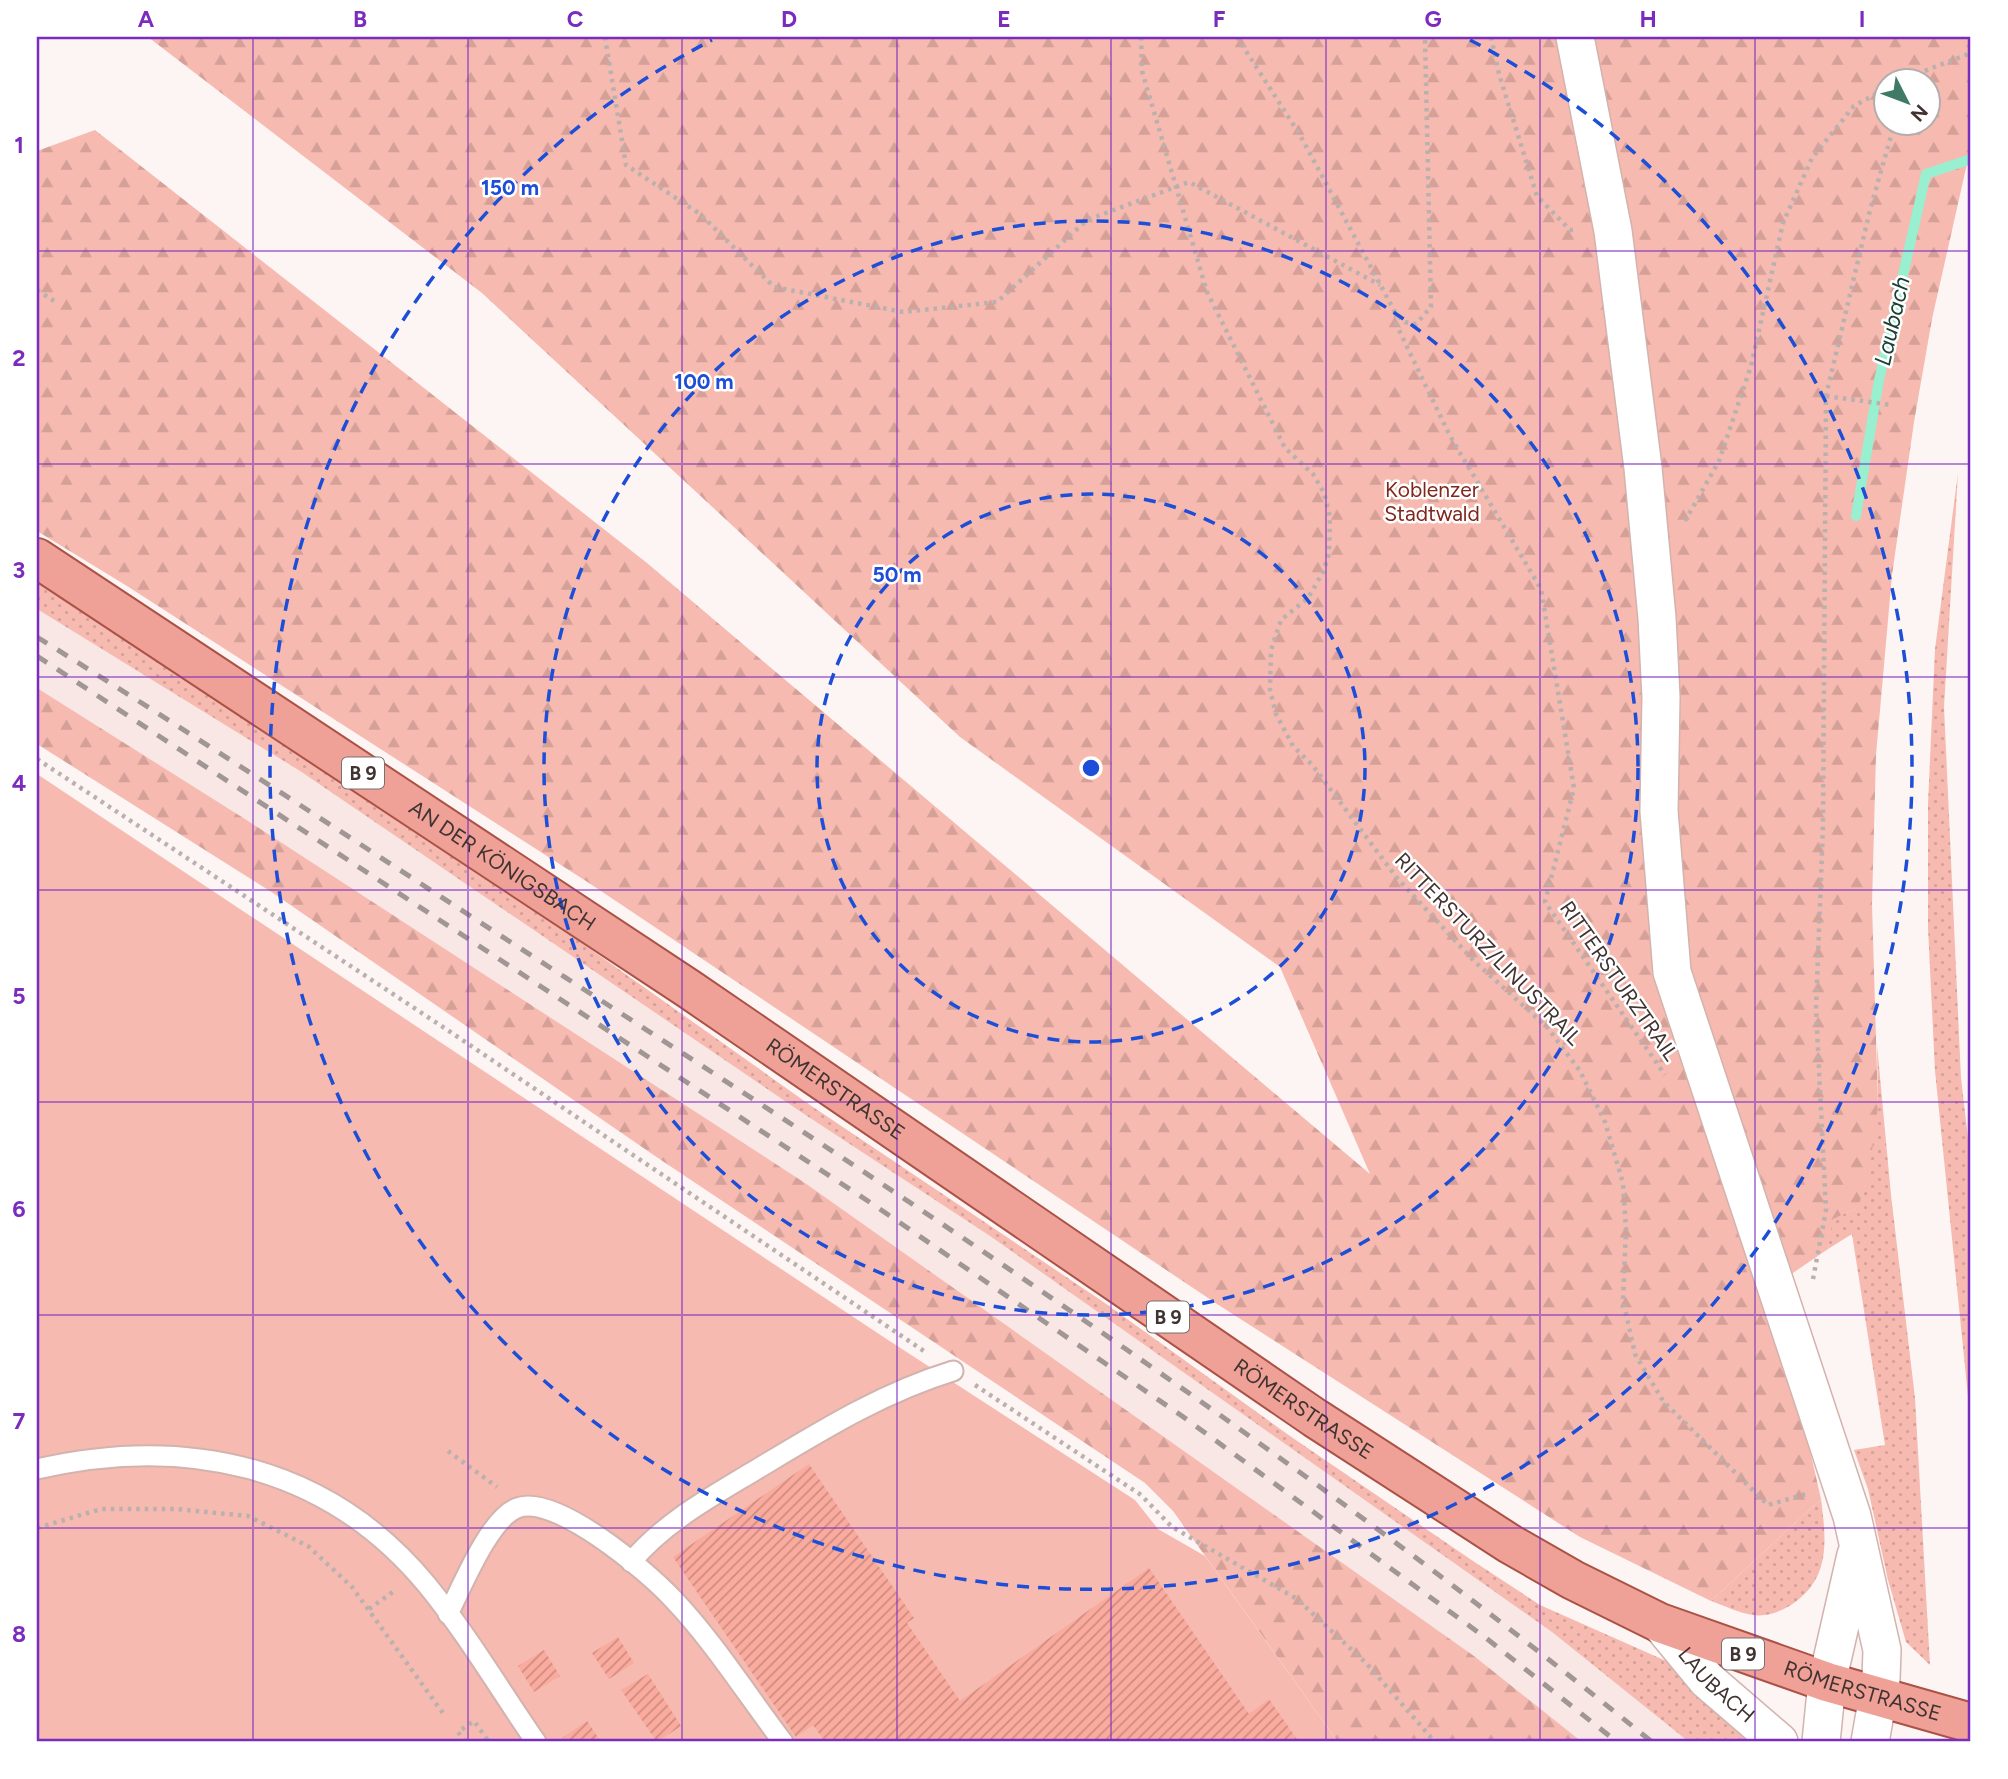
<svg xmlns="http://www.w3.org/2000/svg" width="2008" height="1779" font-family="Figtree,sans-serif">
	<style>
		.built { fill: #f8e7e4 }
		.grass { fill: url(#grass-dots) }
		.forest { fill: url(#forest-firs); fill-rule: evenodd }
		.pitch { fill: #f6bab0 }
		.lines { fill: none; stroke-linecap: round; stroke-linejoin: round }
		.stream { stroke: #98f0d0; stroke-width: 10 }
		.building { fill: url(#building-hatch) }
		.lane-casing { stroke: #d2b3ae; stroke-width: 23 }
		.street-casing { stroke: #d2b3ae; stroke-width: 40 }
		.primary-casing { stroke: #ab5246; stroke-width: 42 }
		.path { stroke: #bab1af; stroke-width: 4.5; stroke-dasharray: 3.5 5; stroke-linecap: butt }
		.lane { stroke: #fff; stroke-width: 19 }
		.street { stroke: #fff; stroke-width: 37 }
		.primary { stroke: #efa197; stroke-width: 38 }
		.rail { stroke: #a09695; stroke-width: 5; stroke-dasharray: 12 12; stroke-linecap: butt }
		.grid { fill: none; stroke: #7b2cbf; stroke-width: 2; stroke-opacity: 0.55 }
		.ring { fill: none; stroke: #1d4ed8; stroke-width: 3.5; stroke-dasharray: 12 9 }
		.labels { text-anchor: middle; stroke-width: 5; stroke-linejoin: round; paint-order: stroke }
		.shield { fill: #fff; stroke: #79706f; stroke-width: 2 }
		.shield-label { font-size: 19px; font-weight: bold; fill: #403331 }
		.park-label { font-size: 21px; fill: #80261c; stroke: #fff }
		.street-label { font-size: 21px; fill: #403331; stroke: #fff }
		.water-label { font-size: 23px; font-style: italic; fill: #194034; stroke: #fff }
		.centre { fill: #1d4ed8; stroke: #fff; stroke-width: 3.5 }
		.ring-label { font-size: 21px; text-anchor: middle; font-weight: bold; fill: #1d4ed8; stroke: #fff; stroke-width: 5; stroke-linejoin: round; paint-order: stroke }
		.neatline { fill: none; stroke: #7b2cbf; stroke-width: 2.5 }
		.grid-label { font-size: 23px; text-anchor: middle; font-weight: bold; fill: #7b2cbf }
	</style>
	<defs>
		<pattern id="grass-dots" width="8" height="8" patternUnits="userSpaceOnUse" patternTransform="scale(1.75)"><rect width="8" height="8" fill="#f6bab0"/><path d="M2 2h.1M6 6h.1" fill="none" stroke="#d4a098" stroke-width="1.8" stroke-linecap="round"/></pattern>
		<pattern id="forest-firs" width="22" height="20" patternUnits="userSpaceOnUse" patternTransform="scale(1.75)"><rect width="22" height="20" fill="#f6bab0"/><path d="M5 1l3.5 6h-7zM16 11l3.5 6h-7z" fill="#d4a098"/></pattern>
		<pattern id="building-hatch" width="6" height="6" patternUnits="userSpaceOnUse" patternTransform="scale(1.75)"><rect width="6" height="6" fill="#faab9e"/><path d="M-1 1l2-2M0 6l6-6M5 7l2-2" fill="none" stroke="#cc8c81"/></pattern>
	</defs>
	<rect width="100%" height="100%" fill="#fcf5f4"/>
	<path class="built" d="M 37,609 L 300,771 L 804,1114 L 990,1236 L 1552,1632 L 1689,1742 L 1582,1742 L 1474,1656 L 805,1183 L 245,819 L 37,688 Z"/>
	<path class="grass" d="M 1958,473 L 1944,707 L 1961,1078 L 1971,1164 L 1971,1426 L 1935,1071 L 1928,928 L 1928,804 L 1935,649 Z
		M 37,581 L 524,902 L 810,1105 L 1102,1301 L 1290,1436 L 1470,1559 L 1540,1605 L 1691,1672 L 1756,1742 L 1689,1742 L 1552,1632 L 990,1236 L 804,1114 L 300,771 L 37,609 Z
		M 1877,1045 L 1891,1195 L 1915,1398 L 1930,1665 L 1906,1642 L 1888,1580 L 1868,1489 L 1854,1450 L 1885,1445 L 1852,1234 L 1828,1249 L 1832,1219 L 1855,1209 L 1878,1106 Z
		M 1821,1499 C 1826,1539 1831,1577 1794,1603 C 1782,1611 1768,1617 1753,1615 C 1739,1613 1725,1606 1711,1601 Z"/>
	<path class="forest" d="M 148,37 L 1971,37 L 1971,146 L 1932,319 L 1914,422 L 1892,575 L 1876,755 L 1872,904 L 1878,1106 L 1867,1188 L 1855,1209 L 1833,1219 L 1828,1249 L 1790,1275 L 1807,1437 L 1821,1499 L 1711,1601 L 1580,1537 L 1217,1304 L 589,883 L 127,586 L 37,531 L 37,151 L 95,130 L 647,563 L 1370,1174 L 1280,967 L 960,737 L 482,293 ZM 1885,80 L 1927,80 L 1927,122 L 1885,122 Z
		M 37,688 L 245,819 L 805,1183 L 1474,1656 L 1582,1742 L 1338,1742 L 1173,1511 L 1145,1483 L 655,1156 L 273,893 L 37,744 Z"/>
	<path class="pitch" d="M 37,774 L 885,1338 L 1135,1500 L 1158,1529 L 1205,1556 L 1338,1742 L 37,1742 Z"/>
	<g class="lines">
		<path class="stream" d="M 1856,516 L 1879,380 L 1926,174 L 1971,159"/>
	</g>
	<path class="building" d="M 809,1464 L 914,1618 L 907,1623 L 960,1701 L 1149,1568 L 1249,1714 L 1269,1699 L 1299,1742 L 825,1742 L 813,1725 L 796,1737 L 673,1557 Z
		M 618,1637 L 634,1663 L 609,1679 L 592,1653 Z
		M 544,1650 L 560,1676 L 534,1692 L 518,1666 Z
		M 648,1674 L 681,1726 L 657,1742 L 621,1690 Z
		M 587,1721 L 601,1742 L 565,1742 L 562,1738 Z"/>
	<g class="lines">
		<g class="lane-casing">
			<path id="lane" d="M 37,1469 C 185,1435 327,1464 427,1585 C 467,1634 500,1690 536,1742
				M 631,1562 C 665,1522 709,1498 754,1471 C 819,1432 881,1393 953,1371
				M 448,1614 C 462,1587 489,1519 517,1508 C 555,1493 647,1571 673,1599 C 714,1642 747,1695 783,1742"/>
		</g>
		<g class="street-casing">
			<g id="street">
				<path d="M 1575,37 L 1613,231 L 1643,468 L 1657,618 L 1661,697 L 1659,811 L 1672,972 L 1852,1516 L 1882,1650 L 1881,1679 L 1870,1742"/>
				<path id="s1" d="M 1660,1623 L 1707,1680 L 1779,1742"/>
				<path d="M 1821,1742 L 1827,1682 L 1856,1555"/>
			</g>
		</g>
		<g class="primary-casing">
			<g id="primary">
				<path id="s2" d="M 37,558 L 689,989 L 1315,1418 L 1510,1544 L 1573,1580 L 1660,1623 L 1827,1682 L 1971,1723"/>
			</g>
		</g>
		<path class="path" d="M 605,37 L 626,165 L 700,214 L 774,287 L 903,312 L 997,302 L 1087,220 L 1189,182 L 1380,285
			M 1141,37 L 1142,71 L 1207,292 L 1285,448 L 1313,474 L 1324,493 L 1330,517 L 1329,554 L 1323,572 L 1308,598 L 1281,620 L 1271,650 L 1270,690 L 1276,714 L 1293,746 L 1313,766 L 1397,878 L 1474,961 L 1547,1027 L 1580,1071 L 1605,1122 L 1623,1183 L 1626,1229 L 1623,1300 L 1635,1354 L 1663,1401 L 1768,1505 L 1806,1494
			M 1237,37 L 1300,135 L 1396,314 L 1405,322 L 1416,324 L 1431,307 L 1425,37
			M 1491,37 L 1499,74 L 1537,196 L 1570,230 L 1577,230
			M 1901,80 L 1971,53
			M 37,290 L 54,301
			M 1396,314 L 1396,324 L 1450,436 L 1541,589 L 1574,788 L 1545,902 L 1665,1075
			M 1826,396 L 1892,405
			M 1685,521 L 1719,461 L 1751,366 L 1783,223 L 1812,158 L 1854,106 L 1885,89
			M 37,759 L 452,1033 L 924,1351
			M 1813,1279 L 1826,1210 L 1816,1009 L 1823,826 L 1826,396 L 1870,210 L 1895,122
			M 975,1385 L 1141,1495 L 1172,1527 L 1297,1599 L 1366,1663 L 1435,1742
			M 448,1451 L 497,1487
			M 37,1528 L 101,1509 L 176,1509 L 248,1516 L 308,1546 L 352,1587 L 445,1716
			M 369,1609 L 394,1591
			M 465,1742 L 458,1732 L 474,1721 L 489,1742"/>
		<use href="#lane" class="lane"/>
		<use href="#street" class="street"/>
		<use href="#primary" class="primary"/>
		<path class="rail" d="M 37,637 C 223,753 406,875 591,994 C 954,1228 1317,1469 1652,1742
			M 37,656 L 874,1205 L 1182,1416 L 1486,1638 L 1617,1742"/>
	</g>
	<path class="grid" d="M 253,37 L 253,1742M 468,37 L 468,1742M 682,37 L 682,1742M 897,37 L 897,1742M 1111,37 L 1111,1742M 1326,37 L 1326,1742M 1540,37 L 1540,1742M 1755,37 L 1755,1742M 37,251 L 1971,251M 37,464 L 1971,464M 37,677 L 1971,677M 37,890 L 1971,890M 37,1102 L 1971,1102M 37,1315 L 1971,1315M 37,1528 L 1971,1528"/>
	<g class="ring">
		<circle cx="1091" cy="768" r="274"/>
		<circle cx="1091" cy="768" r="547"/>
		<path d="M1470 40A821 821 0 1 1 712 40"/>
	</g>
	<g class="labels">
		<g class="shield">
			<rect x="342" y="757.5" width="42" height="31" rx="5"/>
			<rect x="1147" y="1301.5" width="42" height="31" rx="5"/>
			<rect x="1722" y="1638.5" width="42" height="31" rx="5"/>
		</g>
		<g class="shield-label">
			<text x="363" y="780">B 9</text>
			<text x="1168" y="1324">B 9</text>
			<text x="1743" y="1661">B 9</text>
		</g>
		<g class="park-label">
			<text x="1432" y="497">Koblenzer<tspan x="1432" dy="24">Stadtwald</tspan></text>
		</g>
		<g class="street-label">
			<text dy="7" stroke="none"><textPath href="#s2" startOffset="558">AN DER KÖNIGSBACH</textPath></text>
			<text transform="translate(1488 949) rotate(46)" y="7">RITTERSTURZ/LINUSTRAIL</text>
			<text transform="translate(1619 981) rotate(55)" y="7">RITTERSTURZTRAIL</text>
			<text dy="7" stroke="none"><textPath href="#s2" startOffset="959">RÖMERSTRASSE</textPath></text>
			<text dy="7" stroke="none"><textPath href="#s2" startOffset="1526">RÖMERSTRASSE</textPath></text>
			<text dy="7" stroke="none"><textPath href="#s1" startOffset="84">LAUBACH</textPath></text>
			<text dy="7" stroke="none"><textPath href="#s2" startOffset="2156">RÖMERSTRASSE</textPath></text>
		</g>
		<g class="water-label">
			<text transform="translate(1892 321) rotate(-77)" y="8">Laubach</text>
		</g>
	</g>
	<circle cx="1091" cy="768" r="10" class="centre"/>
	<g class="ring-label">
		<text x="510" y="195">150 m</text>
		<text x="704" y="389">100 m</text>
		<text x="897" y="582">50 m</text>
	</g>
	<rect width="2008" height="1779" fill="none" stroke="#ffffff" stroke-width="77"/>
	<g transform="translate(1907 102) rotate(132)"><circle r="33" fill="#ffffff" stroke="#b3adad" stroke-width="2"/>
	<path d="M0-5L12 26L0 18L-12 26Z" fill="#3e7a66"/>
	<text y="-10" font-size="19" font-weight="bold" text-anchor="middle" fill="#403331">N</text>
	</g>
	<rect x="38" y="38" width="1931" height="1702" class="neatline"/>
	<g class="grid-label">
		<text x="146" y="27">A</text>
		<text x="360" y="27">B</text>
		<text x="575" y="27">C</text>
		<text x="789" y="27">D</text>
		<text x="1004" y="27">E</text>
		<text x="1219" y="27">F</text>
		<text x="1433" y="27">G</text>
		<text x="1648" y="27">H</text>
		<text x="1862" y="27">I</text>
		<text x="19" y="153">1</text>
		<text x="19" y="366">2</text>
		<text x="19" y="578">3</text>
		<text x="19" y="791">4</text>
		<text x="19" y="1004">5</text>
		<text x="19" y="1217">6</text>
		<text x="19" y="1429">7</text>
		<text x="19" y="1642">8</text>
	</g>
</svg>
